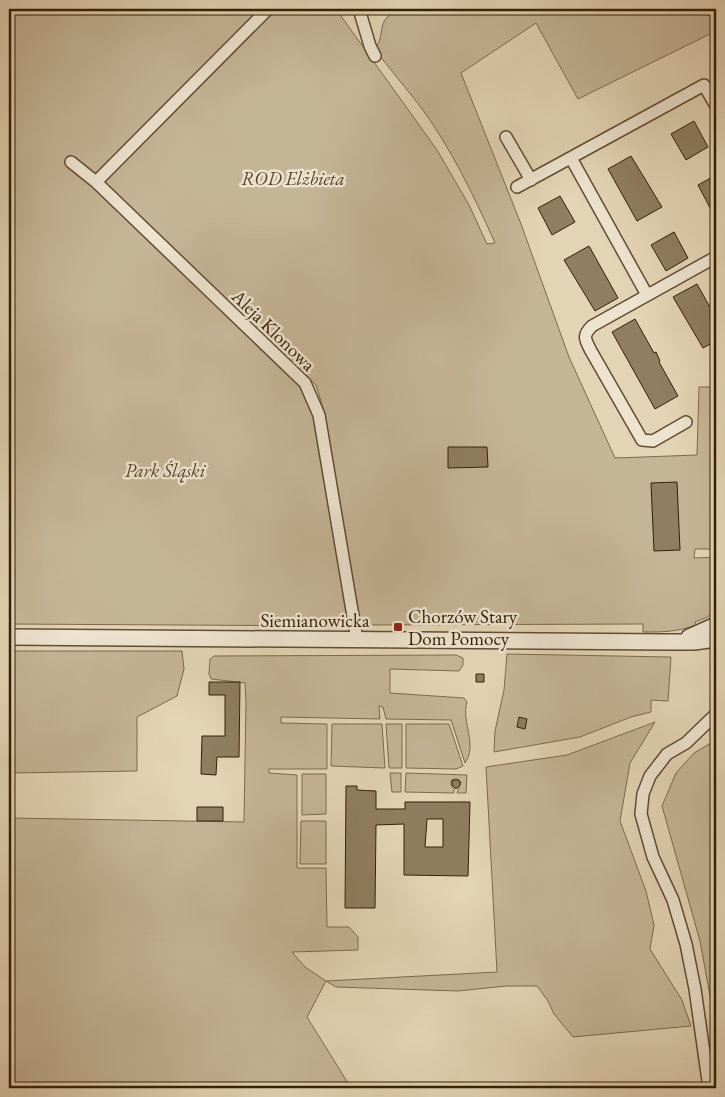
<svg xmlns="http://www.w3.org/2000/svg" width="725" height="1097" font-family="'EB Garamond',serif">
	<style>
		.green { fill: #c5b597; stroke: #7c6a4f }
		.building { fill: #8f7e61; stroke: #342007; fill-rule: evenodd }
		.lines { fill: none; stroke-linecap: round; stroke-linejoin: round }
		.minor-casing { stroke: #604d32; stroke-width: 14 }
		.tertiary-casing { stroke: #604d32; stroke-width: 18 }
		.minor { stroke: #ede3cf; stroke-width: 11 }
		.tertiary { stroke: #ede3cf; stroke-width: 15 }
		.poi-dot { fill: #8f2418; stroke: #ede3cf; stroke-width: 2 }
		.labels { text-anchor: middle; stroke-width: 5; stroke-linejoin: round; paint-order: stroke }
		.park-label { font-size: 19px; font-style: italic; fill: #58452b; stroke: #ede3cf }
		.street-label { font-size: 19px; fill: #342007; stroke: #ede3cf }
		.poi-label { font-size: 19px; fill: #342007; stroke: #ede3cf; text-anchor: start }
	</style>
	<rect width="100%" height="100%" fill="#e3d4b5"/>
	<filter id="stains"><feTurbulence type="fractalNoise" baseFrequency=".004" numOctaves="4"/><feColorMatrix values="0 0 0 0 .2 0 0 0 0 .09 0 0 0 0 .02 0 0 0 .5 -.17"/></filter>
	<radialGradient id="worn" r=".72"><stop offset=".6" stop-color="#630" stop-opacity="0"/><stop offset="1" stop-color="#630" stop-opacity=".3"/></radialGradient>
	<path class="green" d="M 9,9 L 263,9 L 95,176 L 302,386 L 312,407 L 348,620 L 345,626 L 9,624 Z
		M 270,9 L 336,9 L 437,150 L 469,205 L 487,244 L 495,243 C 474,196 451,148 420,106 C 405,87 390,69 375,50 C 387,31 374,22 399,9 L 716,9 L 716,31 L 578,99 L 536,23 L 461,73 L 521,224 L 569,357 L 615,458 L 697,455 L 699,387 L 716,387 L 716,549 L 695,549 L 694,558 L 716,557 L 716,606 L 708,617 L 695,622 L 696,625 C 678,632 662,632 643,632 L 643,624 L 362,625 L 353,589 L 325,414 L 316,385 L 99,179 Z
		M 9,651 L 182,651 L 184,669 L 177,696 L 137,717 L 137,771 L 9,773 Z
		M 507,654 L 671,657 L 668,701 L 651,700 L 651,712 L 631,717 L 580,737 L 494,752 L 495,731 L 504,690 Z
		M 456,655 L 463,658 L 463,665 L 459,671 L 390,669 L 390,693 L 464,698 L 467,702 C 461,722 478,745 465,763 L 451,720 L 386,719 L 383,707 L 379,706 L 380,719 L 281,717 L 281,723 L 327,724 L 327,769 L 269,769 L 269,773 L 297,775 L 297,868 L 326,868 L 327,927 L 349,927 L 358,937 L 358,950 L 292,952 L 305,967 L 326,981 L 497,972 L 486,767 L 567,755 L 655,722 L 630,763 L 620,821 L 646,891 L 654,925 L 650,949 L 682,1000 L 691,1026 L 573,1037 L 554,1014 L 548,1001 L 537,986 L 506,986 L 458,991 L 336,987 L 326,981 L 307,1017 L 351,1088 L 9,1088 L 9,818 L 244,822 L 246,703 L 245,683 L 211,679 L 209,674 L 210,659 L 214,656 Z
		M 332,724 L 382,724 L 385,768 L 331,766 Z
		M 386,724 L 402,724 L 402,768 L 389,768 Z
		M 406,724 L 449,724 L 463,766 L 456,769 L 406,768 Z
		M 716,740 L 716,1029 L 700,941 L 662,806 L 676,773 L 694,753 Z
		M 390,773 L 401,773 L 401,792 L 392,792 Z
		M 406,773 L 467,775 L 466,793 L 457,793 L 461,782 L 458,779 L 454,779 L 451,782 L 451,785 L 454,789 L 454,793 L 405,792 Z
		M 302,774 L 326,774 L 326,814 L 302,815 Z
		M 301,821 L 326,821 L 326,864 L 300,864 Z"/>
	<path class="building" d="M 694,121 L 708,147 L 686,160 L 671,134 Z
		M 631,156 L 662,207 L 637,221 L 608,169 Z
		M 716,175 L 716,219 L 698,185 Z
		M 560,196 L 575,222 L 552,235 L 538,208 Z
		M 674,232 L 688,258 L 666,271 L 651,245 Z
		M 589,246 L 618,298 L 595,311 L 564,260 Z
		M 697,284 L 716,318 L 716,341 L 703,348 L 673,297 Z
		M 635,319 L 654,353 L 656,352 L 660,361 L 659,362 L 678,396 L 655,409 L 612,332 Z
		M 448,447 L 487,447 L 488,467 L 448,468 Z
		M 677,482 L 680,550 L 654,551 L 651,483 Z
		M 476,674 L 484,674 L 484,682 L 476,682 Z
		M 209,682 L 240,682 L 239,757 L 217,757 L 216,775 L 201,774 L 202,736 L 225,736 L 225,695 L 209,695 Z
		M 519,717 L 527,719 L 525,729 L 517,727 Z
		M 452,780 L 458,780 L 460,782 L 460,785 L 456,789 L 452,785 Z
		M 346,786 L 357,786 L 357,790 L 376,791 L 376,809 L 405,809 L 405,802 L 470,802 L 468,876 L 404,875 L 404,824 L 376,825 L 375,908 L 345,908 ZM 427,819 L 443,819 L 443,847 L 425,847 Z
		M 197,807 L 223,807 L 223,821 L 197,821 Z"/>
	<g class="lines">
		<g class="minor-casing">
			<path id="minor" d="M 359,9 L 370,46 L 375,56
				M 506,137 L 531,180
				M 571,158 L 647,295
				M 71,162 L 96,182 L 305,383 L 319,415 L 357,640
				M 96,182 L 268,9
				M 517,187 L 704,85 L 716,106
				M 686,422 L 653,441 L 642,440 L 591,351 C 585,339 582,336 592,326 L 716,257
				M 709,1088 L 695,989 L 686,944 L 673,900 L 653,857 L 641,814 L 643,794 L 650,776 L 667,754 L 686,743 L 716,714"/>
		</g>
		<g class="tertiary-casing">
			<path id="tertiary" d="M 9,637 L 667,642 L 694,642 L 716,639
				M 689,637 L 716,625"/>
		</g>
		<use href="#minor" class="minor"/>
		<use href="#tertiary" class="tertiary"/>
	</g>
	<rect class="poi-dot" x="393" y="622" width="10" height="10" rx="2.5"/>
	<g class="labels">
		<g class="park-label">
			<text x="293" y="185">ROD Elżbieta</text>
			<text x="165" y="477">Park Śląski</text>
		</g>
		<g class="street-label">
			<text transform="translate(274 330) rotate(44)" y="7">Aleja Klonowa</text>
			<text x="315" y="627">Siemianowicka</text>
		</g>
		<g class="poi-label">
			<text x="408" y="623">Chorzów Stary<tspan x="408" dy="22">Dom Pomocy</tspan></text>
		</g>
	</g>
	<rect width="725" height="1097" fill="none" stroke="#e3d4b5" stroke-width="30"/>
	<rect x="10" y="10" width="705" height="1077" fill="none" stroke="#342007" stroke-width="2.5"/>
	<rect x="15" y="15" width="695" height="1067" fill="none" stroke="#342007"/>
	<rect width="100%" height="100%" filter="url(#stains)"/>
	<rect width="100%" height="100%" fill="url(#worn)"/>
</svg>
